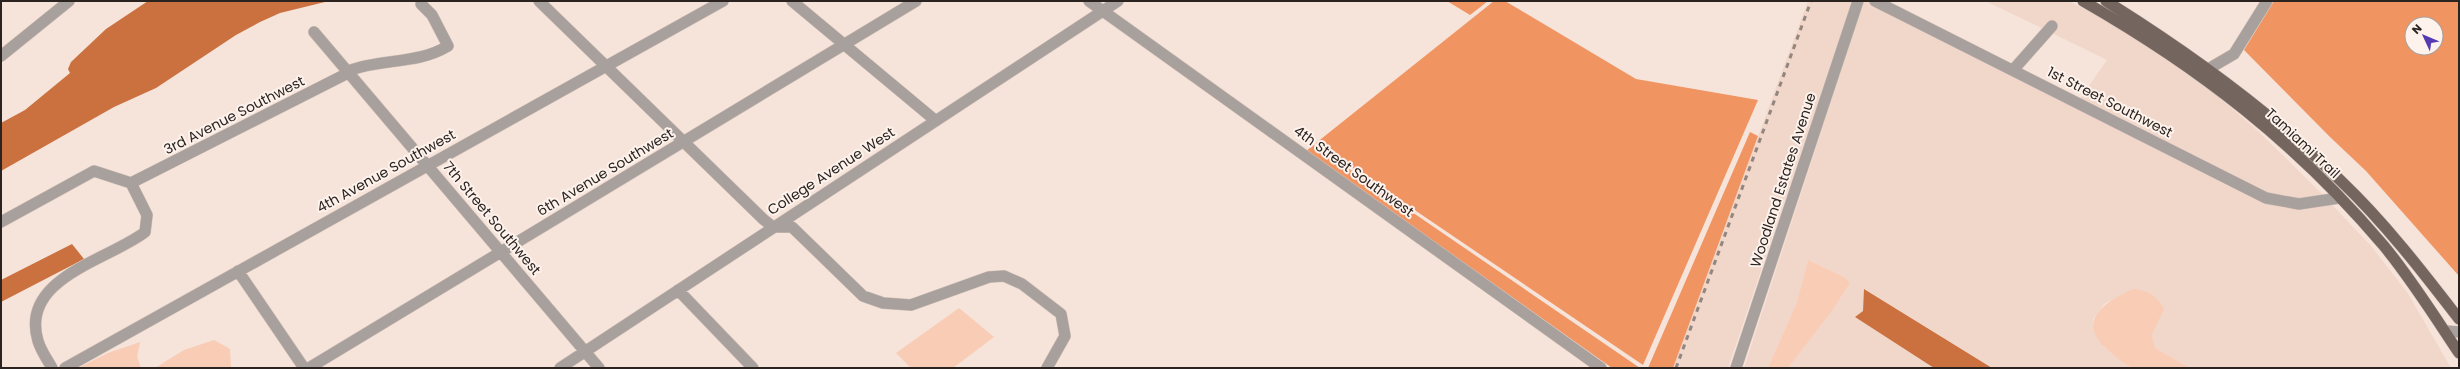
<svg xmlns="http://www.w3.org/2000/svg" width="2460" height="369" font-family="Poppins,sans-serif">
	<style>
		.built { fill: #f1d6ca }
		.green { fill: #f9ccb6 }
		.forest { fill: #f09462; fill-rule: evenodd }
		.water { fill: #ca713f }
		.lines { fill: none; stroke-linecap: round; stroke-linejoin: round }
		.minor-casing { stroke: #d1c0b8; stroke-width: 12 }
		.tertiary-casing { stroke: #d1c0b8; stroke-width: 12 }
		.primary-casing { stroke: #d1c0b8; stroke-width: 12 }
		.minor { stroke: #a8a09c; stroke-width: 11 }
		.tertiary { stroke: #a8a09c; stroke-width: 11 }
		.primary { stroke: #74665f; stroke-width: 11 }
		.rail { stroke: #93867f; stroke-width: 3; stroke-dasharray: 5 5; stroke-linecap: butt }
		.labels { text-anchor: middle; stroke-width: 4; stroke-linejoin: round; paint-order: stroke }
		.street-label { font-size: 14px; fill: #2a231f; stroke: #fdf2ec }
	</style>
	<rect width="100%" height="100%" fill="#f6e3d9"/>
	<path class="built" d="M 1808,1 L 1852,1 L 1728,368 L 1673,368 Z
		M 1864,1 L 1868,1 L 2012,72 L 2264,201 L 2331,204 L 2371,246 L 2407,292 L 2451,368 L 2190,368 L 2155,348 L 2152,334 L 2133,289 L 2104,304 L 2093,319 L 2094,331 L 2104,347 L 2134,368 L 1992,368 L 1865,289 L 1863,311 L 1855,317 L 1934,368 L 1788,368 L 1832,311 L 1850,283 L 1846,278 L 1808,260 L 1797,302 L 1768,368 L 1744,368 Z
		M 1985,1 L 2069,1 L 2121,29 L 2214,93 L 2259,132 L 2323,195 L 2295,200 L 2267,194 L 2080,99 L 2107,60 L 2052,33 L 2059,26 L 2048,21 L 2042,28 Z"/>
	<path class="green" d="M 1808,260 L 1846,278 L 1850,283 L 1832,311 L 1788,368 L 1768,368 L 1797,302 Z
		M 2133,289 C 2148,290 2157,296 2164,309 L 2152,334 L 2155,348 L 2190,368 C 2173,368 2151,369 2134,368 C 2126,366 2116,357 2109,351 C 2074,322 2104,302 2133,289 Z
		M 959,308 L 994,337 L 953,368 L 911,368 L 896,353 Z
		M 214,340 L 230,349 L 231,368 L 155,368 L 184,350 Z
		M 140,342 L 137,357 L 141,368 L 78,368 L 108,353 Z"/>
	<path class="forest" d="M 1447,1 L 1488,1 L 1470,15 Z
		M 1494,1 L 1505,1 L 1636,79 L 1758,100 L 1643,365 L 1316,143 Z
		M 2274,1 L 2459,1 L 2459,276 L 2366,171 L 2329,136 L 2244,50 ZM 2412,24 L 2436,24 L 2436,48 L 2412,48 Z
		M 1750,132 L 1758,136 L 1673,368 L 1648,368 Z
		M 1314,145 L 1640,368 L 1612,368 L 1306,151 Z"/>
	<path class="water" d="M 148,1 L 329,1 L 280,13 L 260,22 L 236,35 L 156,88 L 114,107 L 1,171 L 1,123 L 25,110 L 70,73 L 68,69 L 71,62 L 106,29 Z
		M 72,244 L 84,259 L 1,302 L 1,280 Z
		M 1864,289 L 1992,368 L 1934,368 L 1855,317 L 1863,311 Z"/>
	<g class="lines">
		<g class="minor-casing">
			<path id="minor" d="M 539,1 L 763,219 L 773,227 L 792,227 L 863,296 L 883,303 L 911,305 L 989,277 L 1004,276 L 1022,284 L 1061,314 L 1065,336 L 1047,368
				M 792,1 L 936,121
				M 1089,1 L 1601,368
				M 1875,1 L 2266,198 L 2299,204 L 2339,198
				M 314,32 L 599,368
				M 1,56 L 69,1
				M 2210,68 L 2234,54 L 2267,1
				M 2014,69 L 2052,26
				M 348,71 C 381,58 417,65 448,46 L 432,15 L 421,4
				M 131,183 L 350,72
				M 1,222 L 94,171 L 131,183
				M 238,271 L 304,368
				M 678,290 L 753,368
				M 52,368 C 47,359 41,351 38,341 C 19,278 109,260 145,232 L 147,215 L 131,183
				M 65,368 L 723,1
				M 309,368 L 916,1
				M 560,368 L 1118,1
				M 1736,368 L 1858,1"/>
		</g>
		<g class="tertiary-casing">
			<path id="tertiary" d="M 2446,331 L 2459,332"/>
		</g>
		<g class="primary-casing">
			<path id="primary" d="M 2083,1 C 2200,68 2297,143 2384,246 C 2412,280 2435,317 2459,353
				M 2106,1 C 2191,54 2270,111 2341,181 C 2385,223 2422,271 2459,319"/>
		</g>
		<use href="#minor" class="minor"/>
		<use href="#tertiary" class="tertiary"/>
		<use href="#primary" class="primary"/>
		<path class="rail" d="M 1676,368 L 1811,1"/>
	</g>
	<g class="labels">
		<g class="street-label">
			<text transform="translate(2110 102) rotate(27)" y="5">1st Street Southwest</text>
			<text transform="translate(234 115) rotate(-27)" y="5">3rd Avenue Southwest</text>
			<text transform="translate(2303 143) rotate(43)" y="5">Tamiami Trail</text>
			<text transform="translate(386 171) rotate(-29)" y="5">4th Avenue Southwest</text>
			<text transform="translate(831 171) rotate(-33)" y="5">College Avenue West</text>
			<text transform="translate(1354 171) rotate(36)" y="5">4th Street Southwest</text>
			<text transform="translate(605 172) rotate(-31)" y="5">6th Avenue Southwest</text>
			<text transform="translate(1783 180) rotate(-72)" y="5">Woodland Estates Avenue</text>
			<text transform="translate(492 218) rotate(50)" y="5">7th Street Southwest</text>
		</g>
	</g>
	<rect width="2460" height="369" fill="none" stroke="#2a231f" stroke-width="4"/>
	<g transform="translate(2424 36) rotate(314)"><circle r="19" fill="#fdf2ec" stroke="#a99f9a"/>
	<path d="M0-3L7 15L0 10L-7 15Z" fill="#543bb3"/>
	<text y="-6" font-size="11" font-weight="bold" text-anchor="middle" fill="#2a231f">N</text>
	</g>
</svg>
